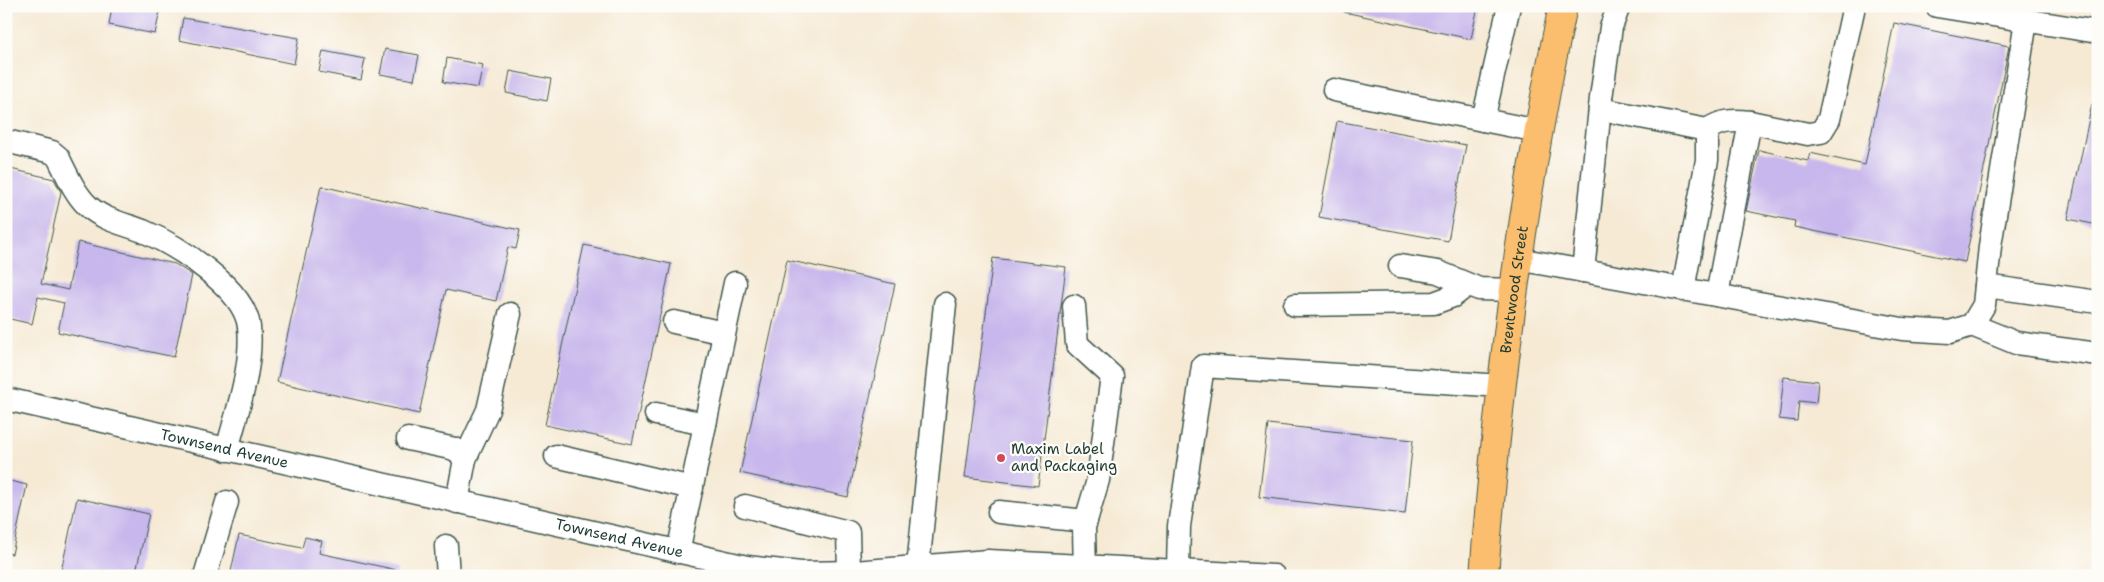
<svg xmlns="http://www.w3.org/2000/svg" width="2104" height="582" font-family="'Shantell Sans',sans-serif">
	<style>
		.building { fill: #c7b7ec }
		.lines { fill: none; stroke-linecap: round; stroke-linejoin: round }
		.minor-casing { stroke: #3f574c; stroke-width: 25 }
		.major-casing { stroke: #3f574c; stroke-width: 30 }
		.minor { stroke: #fff; stroke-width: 22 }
		.major { stroke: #fabe6e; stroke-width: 28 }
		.poi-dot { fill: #d1495b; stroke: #fdfcf7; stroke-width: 2 }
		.labels { text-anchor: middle; stroke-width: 4.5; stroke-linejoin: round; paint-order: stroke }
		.street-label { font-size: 15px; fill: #1f3d34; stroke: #fdfcf7 }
		.poi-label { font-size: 15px; fill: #1f3d34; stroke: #fdfcf7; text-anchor: start }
	</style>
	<rect width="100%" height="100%" fill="#fdfcf7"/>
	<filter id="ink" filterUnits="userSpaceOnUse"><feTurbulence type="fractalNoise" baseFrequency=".02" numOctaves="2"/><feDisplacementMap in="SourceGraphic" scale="10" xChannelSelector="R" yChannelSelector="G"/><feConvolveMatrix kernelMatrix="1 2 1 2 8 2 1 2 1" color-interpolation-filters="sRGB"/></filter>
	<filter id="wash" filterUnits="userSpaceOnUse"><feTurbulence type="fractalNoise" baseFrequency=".0096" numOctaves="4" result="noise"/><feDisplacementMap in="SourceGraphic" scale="20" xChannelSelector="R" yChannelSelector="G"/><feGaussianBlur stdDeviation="1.12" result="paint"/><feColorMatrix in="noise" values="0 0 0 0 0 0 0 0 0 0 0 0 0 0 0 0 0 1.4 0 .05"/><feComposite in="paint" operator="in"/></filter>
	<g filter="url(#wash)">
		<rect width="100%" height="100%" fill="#f6ead5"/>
		<g id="blocks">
			<path class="building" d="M 112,6 L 133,6 L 160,11 L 155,34 L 109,25 Z
				M 1344,6 L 1478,6 L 1471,39 L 1344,12 Z
				M 183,18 L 299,38 L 294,64 L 179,40 Z
				M 1894,23 L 2009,46 L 1965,262 L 1794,227 L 1795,221 L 1746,211 L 1759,150 L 1808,161 L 1810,153 L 1865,165 Z
				M 385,49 L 419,55 L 414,80 L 380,74 Z
				M 323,51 L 365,59 L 361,80 L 319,72 Z
				M 447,58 L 483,65 L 478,88 L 443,82 Z
				M 510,71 L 551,79 L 547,101 L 506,93 Z
				M 2092,104 L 2098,104 L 2098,225 L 2068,219 Z
				M 1337,121 L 1466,145 L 1448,241 L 1319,217 Z
				M 6,168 L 54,179 L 61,192 L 41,284 L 68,290 L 78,242 L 175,264 L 192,275 L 174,357 L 58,332 L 64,303 L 38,297 L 32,324 L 6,318 Z
				M 321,186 L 520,230 L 516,249 L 508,247 L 496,301 L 446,290 L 419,414 L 277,382 Z
				M 584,245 L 671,264 L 632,444 L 545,425 Z
				M 993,258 L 1066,267 L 1038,486 L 965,477 Z
				M 787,260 L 895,284 L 848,497 L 740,473 Z
				M 1784,377 L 1818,381 L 1816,403 L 1799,401 L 1797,421 L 1779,419 Z
				M 1268,424 L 1413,440 L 1405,514 L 1259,497 Z
				M 6,480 L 27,485 L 12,554 L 6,553 Z
				M 77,498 L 149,514 L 135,576 L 60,576 Z
				M 239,535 L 302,548 L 305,537 L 322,541 L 319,553 L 397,570 L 396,576 L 230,576 Z"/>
		</g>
	</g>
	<g filter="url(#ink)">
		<use href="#blocks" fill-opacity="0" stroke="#3f574c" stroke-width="1"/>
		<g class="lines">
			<g class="minor-casing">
				<g id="minor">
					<path d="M 1509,6 L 1483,120 L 1538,131"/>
					<path d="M 1937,6 L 2098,32"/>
					<path d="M 1334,90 L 1483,120"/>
					<path d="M 1600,109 L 1707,130 C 1722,120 1733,120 1750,122"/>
					<path d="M 6,141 L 52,152 L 58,157 C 66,173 75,194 88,206 C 103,220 125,224 143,231 C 176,245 245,288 249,327 C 253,367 237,411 227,450"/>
					<path d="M 1518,259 L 1902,329 L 1950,332 L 1972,325 L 1984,305 L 1990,246 L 2026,21"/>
					<path d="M 1400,266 L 1438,272 L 1479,289 L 1514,290"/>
					<path d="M 1583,271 L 1601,98 L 1611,27 L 1619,6"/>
					<path d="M 1986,286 L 2098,302"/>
					<path d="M 1683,290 L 1707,160 L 1707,130"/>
					<path d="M 1717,295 L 1750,122 L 1808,134 L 1821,132 L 1829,119 L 1854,6"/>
					<path d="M 1295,305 L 1434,303 L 1453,296 L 1466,286"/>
					<path d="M 1074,306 L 1077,344 L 1112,376 L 1098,480 L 1084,527 L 1085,576"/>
					<path d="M 674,322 L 724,333"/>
					<path d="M 1972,325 L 2016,343 L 2098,354"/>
					<path id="s1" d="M 6,399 L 747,567 L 801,573 L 855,572 L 988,561 L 1274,576"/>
					<path d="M 656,414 L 705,424"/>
					<path d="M 408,439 L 455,449 L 465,459 L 457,502"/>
					<path d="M 556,456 L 692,488"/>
					<path d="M 465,459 L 488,410 L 510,314"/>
					<path d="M 745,506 L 848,532 L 849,572"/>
					<path d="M 999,512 L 1086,521"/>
					<path d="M 446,546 L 448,576"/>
					<path d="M 678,552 L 735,283"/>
					<path d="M 918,567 L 945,304"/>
					<path d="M 1178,570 L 1179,526 L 1203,366 L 1502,386"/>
					<path d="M 205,576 L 227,502"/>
				</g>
			</g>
			<g class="major-casing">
				<g id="major">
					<path id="s2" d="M 1484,576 C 1498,384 1523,194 1563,6"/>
				</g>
			</g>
			<use href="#minor" class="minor"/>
			<use href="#major" class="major"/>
		</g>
	</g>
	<circle class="poi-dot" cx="1001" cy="458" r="5"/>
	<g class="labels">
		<g class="street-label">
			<text dy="5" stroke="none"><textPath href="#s2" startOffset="288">Brentwood Street</textPath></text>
			<text dy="5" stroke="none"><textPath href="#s1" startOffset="224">Townsend Avenue</textPath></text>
			<text dy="5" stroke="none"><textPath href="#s1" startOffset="629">Townsend Avenue</textPath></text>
		</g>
		<g class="poi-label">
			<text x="1011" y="454">Maxim Label<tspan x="1011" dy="17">and Packaging</tspan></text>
		</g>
	</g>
	<rect width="2104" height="582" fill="none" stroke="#fdfcf7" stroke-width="25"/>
</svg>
